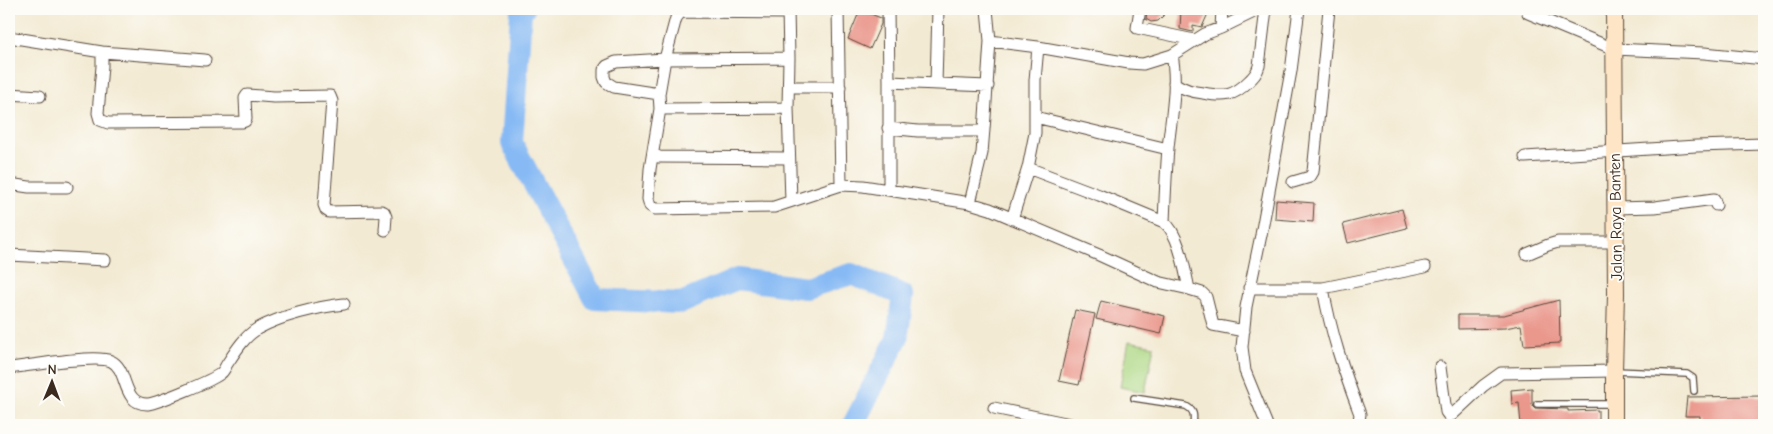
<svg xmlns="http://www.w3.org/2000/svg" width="1773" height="434" font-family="'Comic Neue',sans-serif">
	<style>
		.green { fill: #acd783; stroke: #748050 }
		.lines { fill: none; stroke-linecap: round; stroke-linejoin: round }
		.river { stroke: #87baf4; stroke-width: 22 }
		.building { fill: #ea978c }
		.lane-casing { stroke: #574739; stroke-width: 8 }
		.street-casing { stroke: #574739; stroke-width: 13 }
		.secondary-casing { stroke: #574739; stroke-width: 18 }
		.lane { stroke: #fff; stroke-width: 5.5 }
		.street { stroke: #fff; stroke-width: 11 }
		.secondary { stroke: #fee5c5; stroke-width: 16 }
		.labels { text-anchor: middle; stroke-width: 4; stroke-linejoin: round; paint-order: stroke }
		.street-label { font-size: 16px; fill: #3b2a1e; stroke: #fdfcf7 }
	</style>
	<rect width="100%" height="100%" fill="#fdfcf7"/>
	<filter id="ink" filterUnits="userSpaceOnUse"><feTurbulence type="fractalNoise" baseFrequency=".02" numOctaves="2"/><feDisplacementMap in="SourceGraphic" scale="10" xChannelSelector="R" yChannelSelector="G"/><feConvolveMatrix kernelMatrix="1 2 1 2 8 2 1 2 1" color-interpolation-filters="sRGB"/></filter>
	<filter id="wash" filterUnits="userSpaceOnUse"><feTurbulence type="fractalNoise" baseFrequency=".0096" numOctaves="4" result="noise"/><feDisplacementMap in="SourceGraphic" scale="20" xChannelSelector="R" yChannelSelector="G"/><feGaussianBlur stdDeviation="1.12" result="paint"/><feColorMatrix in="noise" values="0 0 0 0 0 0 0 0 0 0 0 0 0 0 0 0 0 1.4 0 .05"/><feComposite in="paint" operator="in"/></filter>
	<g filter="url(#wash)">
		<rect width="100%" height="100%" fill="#f3ead3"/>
		<path class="green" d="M 1129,341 L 1154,346 L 1145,392 L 1120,387 Z"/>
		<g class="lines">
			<path class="river" d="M 524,9 L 521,13 L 512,143 L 595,299 L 681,303 L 737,279 L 806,288 L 851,274 L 903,295 L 897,339 L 853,425"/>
		</g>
		<g id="blocks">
			<path class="building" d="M 1147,9 L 1170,9 L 1158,21 L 1151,22 L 1146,19 Z
				M 1181,9 L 1210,9 L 1202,27 L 1193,25 L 1193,32 L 1180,29 Z
				M 860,10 L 881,18 L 881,24 L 870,49 L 848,39 Z
				M 1276,200 L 1314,203 L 1313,222 L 1275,219 Z
				M 1402,209 L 1407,228 L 1348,243 L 1343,224 Z
				M 1559,300 L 1560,343 L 1524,345 L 1521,325 L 1505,328 L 1458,329 L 1458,315 L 1504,315 Z
				M 1101,301 L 1165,316 L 1161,334 L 1096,319 Z
				M 1075,310 L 1095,314 L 1079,385 L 1059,381 Z
				M 1532,388 L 1532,404 L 1535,408 L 1568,409 L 1568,411 L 1598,410 L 1598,425 L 1521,425 L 1519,403 L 1512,404 L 1511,390 Z
				M 1764,396 L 1764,425 L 1700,425 L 1700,416 L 1685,416 L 1687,397 Z"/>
		</g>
	</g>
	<g filter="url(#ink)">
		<use href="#blocks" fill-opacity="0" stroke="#574739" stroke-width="1"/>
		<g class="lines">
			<g class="lane-casing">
				<path id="lane" d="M 1615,371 L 1687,374 L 1693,378 L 1694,391
					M 1134,398 L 1186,406 C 1195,411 1194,416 1193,425
					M 1537,404 L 1612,404"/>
			</g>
			<g class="street-casing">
				<path id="street" d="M 683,9 L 676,18 L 665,59 L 659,94 L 660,109 L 650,169 L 648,199 L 650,206 L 655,209 L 774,207 L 841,185 L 863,186 L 970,203 L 990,209 L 1099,255 L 1158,282 L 1189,289 C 1185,271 1179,233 1164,222 C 1165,198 1166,173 1168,148 C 1171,118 1178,85 1172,55
					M 788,9 L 789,58
					M 838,9 L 841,185
					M 888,9 L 889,82 L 988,86
					M 1140,9 L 1137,28 L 1194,40
					M 681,12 L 788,13
					M 1528,13 L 1614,49 L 1704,53 L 1764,59
					M 1221,28 L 1222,9
					M 9,37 L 102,52 L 102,66 L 98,113 L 100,120 L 108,123 L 242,122 L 245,121 L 246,119 L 245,98 L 247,95 L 274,97 L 330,96 L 332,101 L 324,205 L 326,210 L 329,212 L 381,211 L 384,212 L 386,217 L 385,230
					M 990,41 L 1038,47 L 1129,63 L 1143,64 L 1172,55 L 1205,34 L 1221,28 L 1260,9
					M 102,52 L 205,60
					M 1174,83 C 1183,89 1192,92 1203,93 C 1224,97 1233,97 1249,81 C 1254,76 1257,73 1259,66 L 1266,9
					M 936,84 L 938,9
					M 789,87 L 840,87
					M 9,94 L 40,96
					M 659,94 L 614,87 L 606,82 L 604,77 L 604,70 L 607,66 L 616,62 L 665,59 L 789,58 L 788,108 L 660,109
					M 788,108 L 791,201
					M 1035,117 L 1168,149
					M 888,128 L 918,131 L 984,131
					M 653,154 L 659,157 L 789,158
					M 1525,157 L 1696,146 L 1764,144
					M 1028,168 L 1099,195 L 1164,222
					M 1293,182 L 1310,177 L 1313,172 L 1329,9
					M 9,184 L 29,187 L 67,187
					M 889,190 L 889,82
					M 970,203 L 982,153 L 985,117 L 990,41 L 987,9
					M 1615,208 L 1655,207 L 1714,199 L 1716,205
					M 1012,219 L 1028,168 L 1035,133 L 1035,80 L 1038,47
					M 1527,254 L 1548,245 L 1558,242 L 1615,242
					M 9,255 L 105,260
					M 1249,288 L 1323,288 L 1425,267
					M 1323,288 C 1331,334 1344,372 1360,414 L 1359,421 L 1356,425
					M 1189,289 L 1202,293 L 1206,297 L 1213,325 L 1244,331
					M 1440,367 L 1446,412 L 1449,416 L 1452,415 L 1483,386 L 1501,373 L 1614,371
					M 9,368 C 29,366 95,354 111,361 C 129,369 121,405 148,404 C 157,403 214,380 221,373 C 224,371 225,367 227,364 C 235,352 244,337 257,329 C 280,316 317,307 344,304
					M 994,408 L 1075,425
					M 1267,425 L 1245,371 L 1242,347 L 1246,307 L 1261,235 L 1291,71 L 1299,9"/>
			</g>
			<g class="secondary-casing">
				<path id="secondary" d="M 1614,425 L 1614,371 L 1616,294 L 1614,9"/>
			</g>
			<use href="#lane" class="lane"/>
			<use href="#street" class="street"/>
			<use href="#secondary" class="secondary"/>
		</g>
	</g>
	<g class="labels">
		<g class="street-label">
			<text transform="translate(1615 217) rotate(-91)" y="6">Jalan Raya Banten</text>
		</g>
	</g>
	<rect width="1773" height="434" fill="none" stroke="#fdfcf7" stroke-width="30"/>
	<g transform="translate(52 382) rotate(1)" stroke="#fdfcf7" stroke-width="4" paint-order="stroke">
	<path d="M0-4L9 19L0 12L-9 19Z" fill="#3b2a1e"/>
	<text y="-8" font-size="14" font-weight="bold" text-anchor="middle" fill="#3b2a1e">N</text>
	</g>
</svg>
